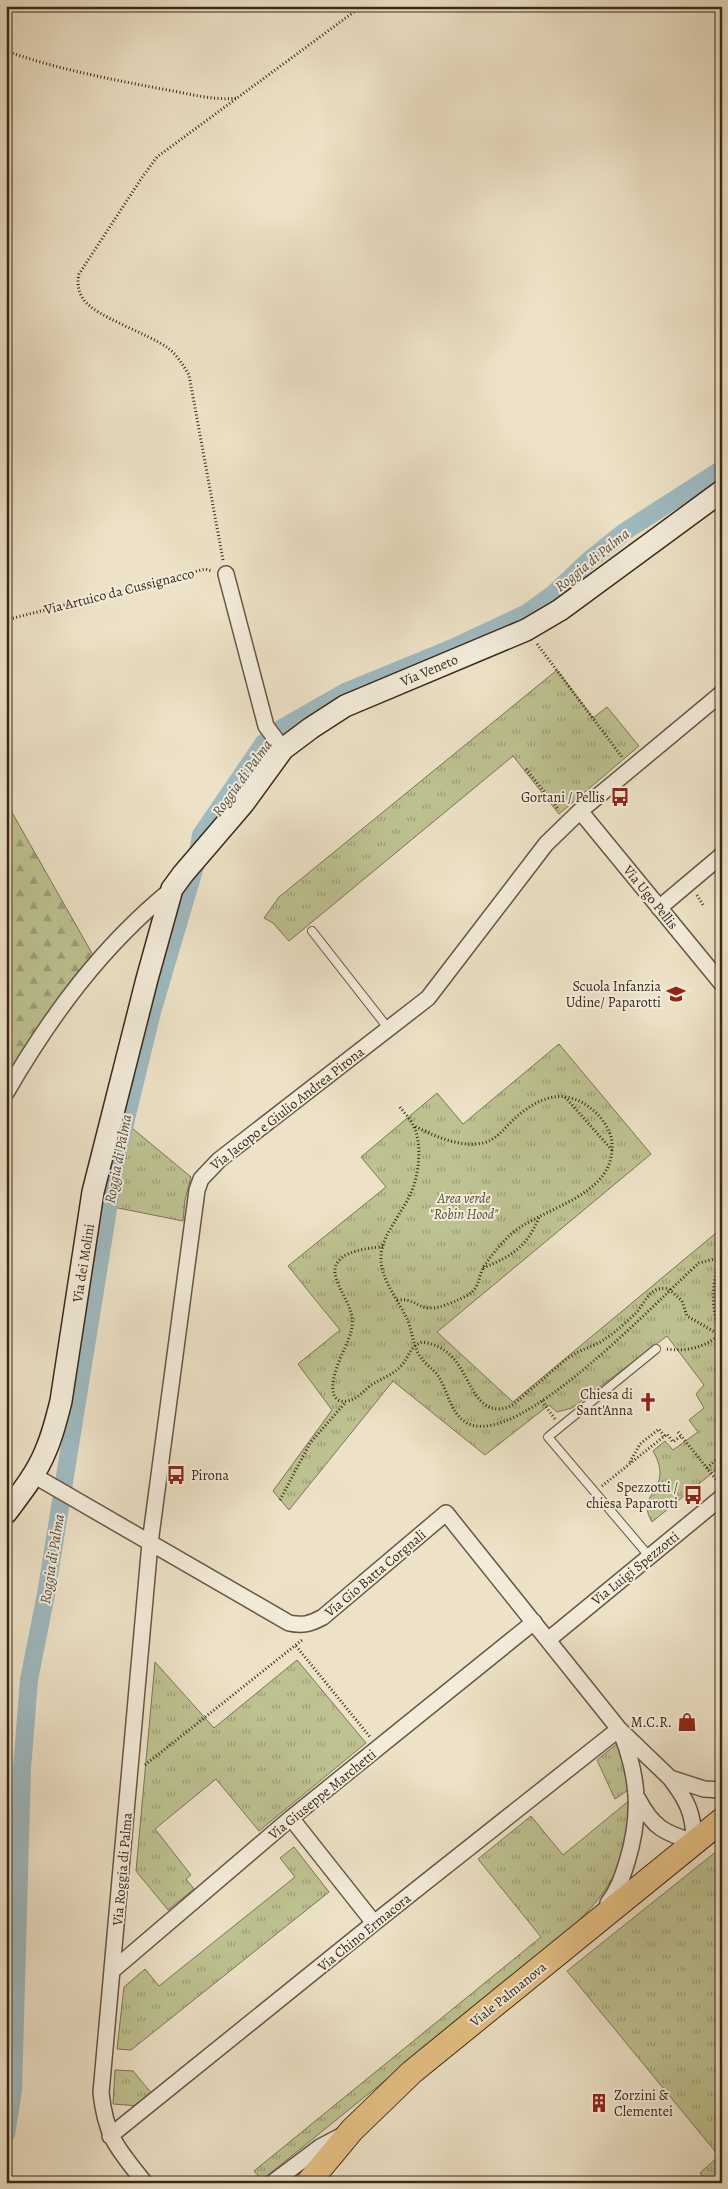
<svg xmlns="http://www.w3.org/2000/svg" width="728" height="2189" font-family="Alegreya,serif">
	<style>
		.grass { fill: url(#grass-tufts); stroke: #7c7556 }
		.forest { fill: url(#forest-firs); stroke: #7c7556 }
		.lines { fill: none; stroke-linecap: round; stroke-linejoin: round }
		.canal { stroke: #9fbac1; stroke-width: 18 }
		.lane-casing { stroke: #675645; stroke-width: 10 }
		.street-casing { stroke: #675645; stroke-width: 18 }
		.secondary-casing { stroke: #3a281a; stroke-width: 24 }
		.primary-casing { stroke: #3a281a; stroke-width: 26 }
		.path { stroke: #3a281a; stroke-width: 3; stroke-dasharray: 1 2.5; stroke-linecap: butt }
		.lane { stroke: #f3ecdb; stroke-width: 8 }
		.street { stroke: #f3ecdb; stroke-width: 15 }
		.secondary { stroke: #f3ecdb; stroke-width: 21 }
		.primary { stroke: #e6c184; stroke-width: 24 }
		.labels { text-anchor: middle; stroke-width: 4; stroke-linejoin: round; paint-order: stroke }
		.street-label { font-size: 14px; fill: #3a281a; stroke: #f3ecdb }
		.poi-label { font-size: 14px; fill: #3a281a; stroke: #f3ecdb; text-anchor: end }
		.park-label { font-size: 14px; font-style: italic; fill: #5b4e38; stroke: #f3ecdb }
		.water-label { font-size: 15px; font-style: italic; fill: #534c44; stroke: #f3ecdb }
	</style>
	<defs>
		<pattern id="grass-tufts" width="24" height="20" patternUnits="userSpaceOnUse" patternTransform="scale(1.25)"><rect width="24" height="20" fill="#bec291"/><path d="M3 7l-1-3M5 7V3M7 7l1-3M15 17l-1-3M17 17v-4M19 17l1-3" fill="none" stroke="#9b9e76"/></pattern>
		<pattern id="forest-firs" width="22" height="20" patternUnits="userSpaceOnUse" patternTransform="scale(1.25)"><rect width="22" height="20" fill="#bec291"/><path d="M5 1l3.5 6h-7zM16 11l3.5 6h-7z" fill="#9b9e76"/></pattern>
	</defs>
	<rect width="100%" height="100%" fill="#ede2c7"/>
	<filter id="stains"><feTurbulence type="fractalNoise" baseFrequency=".004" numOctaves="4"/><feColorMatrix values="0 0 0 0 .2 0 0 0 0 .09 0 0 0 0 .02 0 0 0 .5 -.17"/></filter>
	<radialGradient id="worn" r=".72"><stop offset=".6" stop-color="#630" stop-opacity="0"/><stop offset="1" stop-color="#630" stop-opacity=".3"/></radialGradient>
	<path class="grass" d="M 557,670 L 593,718 L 607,707 L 639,746 L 559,814 L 513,756 L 289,941 L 273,923 L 264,918 L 279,897 Z
		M 559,1044 L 651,1154 L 437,1332 L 513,1402 L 722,1228 L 722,1465 L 652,1522 C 638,1499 659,1494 660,1474 C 660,1465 657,1458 653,1451 L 665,1441 L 673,1450 L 698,1432 L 689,1420 L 704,1408 L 696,1394 L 704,1385 L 667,1336 L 572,1408 L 557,1412 L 549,1405 L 485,1455 L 393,1381 L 289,1510 L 273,1491 L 332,1410 L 298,1364 L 340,1330 L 288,1266 L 386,1187 L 361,1157 L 437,1093 L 463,1124 Z
		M 132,1128 L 191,1177 L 185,1200 L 183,1221 L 113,1207 L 119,1173 Z
		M 297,1660 L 366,1743 L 259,1831 L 216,1779 L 155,1829 L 191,1875 L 186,1879 L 194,1889 L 168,1910 L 136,1871 L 155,1662 L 214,1728 Z
		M 618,1743 L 631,1788 L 615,1799 L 597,1760 Z
		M 631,1799 C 627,1875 604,1899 550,1947 L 262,2180 L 254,2171 L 541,1937 L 478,1859 L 531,1816 L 563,1855 Z
		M 294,1847 L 329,1892 L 131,2050 L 117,2049 L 124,1987 L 145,1969 L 159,1986 L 295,1877 L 280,1858 Z
		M 722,1847 L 722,2183 L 708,2183 L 700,2173 L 719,2156 L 567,1971 Z
		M 115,2070 L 133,2071 L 153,2095 L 139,2106 L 113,2104 Z"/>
	<path class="forest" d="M 6,802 L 93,955 C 56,994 32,1039 6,1085 Z"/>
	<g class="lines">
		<path class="canal" d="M 6,2134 L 13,2091 L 22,1769 L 29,1680 L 46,1594 L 116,1160 L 152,1012 L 196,863 L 201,835 L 263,744 L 282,728 L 345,692 L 457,646 L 527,613 L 553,594 L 588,561 L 624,532 L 722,469"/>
		<g class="lane-casing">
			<path id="lane" d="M 312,931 L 388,1028
				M 649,1556 L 548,1437 L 656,1349"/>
		</g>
		<g class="street-casing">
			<path id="street" d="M 226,574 L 266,726 L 283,749
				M 580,811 L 722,984
				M 659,908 L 722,855
				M 6,1093 C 51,1015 102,946 172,889
				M 33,1475 L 289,1623 C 303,1626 310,1624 323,1617 L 446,1513 L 619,1729 L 670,1778 L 704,1789 L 722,1790
				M 548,1640 L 722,1497
				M 638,1799 C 653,1828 665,1833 694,1842 C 694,1814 687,1800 670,1778
				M 291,1818 L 374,1923
				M 608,1903 C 618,1890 622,1878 627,1862 C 641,1816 639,1779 622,1735
				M 113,1970 L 291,1818 L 534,1622
				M 110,2136 L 374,1923 L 619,1729
				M 145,2183 C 118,2149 106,2138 101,2093 L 150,1543 L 197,1190 L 201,1179 L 219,1160 L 428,998 L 546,844 L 580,811 L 722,693
				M 272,2183 L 320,2147 L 341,2136"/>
		</g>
		<g class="secondary-casing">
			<path id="secondary" d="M 6,1513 C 21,1493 37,1473 46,1450 C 53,1434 57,1417 61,1401 L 93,1192 L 147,979 L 172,889 L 183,874 L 243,804 L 283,749 L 311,728 L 345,706 L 526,630 L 560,610 L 722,491"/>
		</g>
		<g class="primary-casing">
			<path id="primary" d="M 308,2183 L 352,2130 L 412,2072 L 722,1820"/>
		</g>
		<path class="path" d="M 6,51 C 57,69 109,79 162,89 C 187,93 212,101 237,98
			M 223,560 L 189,375 C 183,365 177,355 168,348 C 147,333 96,317 84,300 C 78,292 77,283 79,274 L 143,176 L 157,157 L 362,6
			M 6,620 L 205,569 L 212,571
			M 537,644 L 622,757
			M 526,769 L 559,810
			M 697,895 L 703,905
			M 565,1097 L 612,1150
			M 400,1107 C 404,1113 410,1118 413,1125 C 423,1143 419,1177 410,1195 C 406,1204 400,1212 395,1221 C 389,1231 381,1244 381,1256 C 380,1280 399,1300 408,1321 C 412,1332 413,1343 418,1353 C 422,1361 430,1367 436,1373 C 448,1388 449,1413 467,1423 C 518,1451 661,1296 699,1263 L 714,1259 L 722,1260
			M 383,1247 C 366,1248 328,1252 336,1278 C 342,1298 357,1310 351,1332 C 347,1347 322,1388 338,1400 C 343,1403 349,1401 353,1399 C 360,1396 365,1390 371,1385 C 381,1379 392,1375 400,1367 C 409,1358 409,1347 422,1342 C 471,1348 464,1407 498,1409 C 512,1409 520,1398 530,1390 C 543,1380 555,1368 568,1358 C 580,1349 594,1347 605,1339 C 616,1332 626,1322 635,1314 C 642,1307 646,1296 654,1291 C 659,1288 664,1288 669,1289 L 682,1301 L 687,1316 L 720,1335
			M 722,1256 C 710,1284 711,1311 722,1338
			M 483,1268 C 512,1256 527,1247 539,1217
			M 397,1300 C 414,1298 416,1307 429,1308 C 441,1309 458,1300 468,1295 C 480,1288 478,1277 484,1266 C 491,1256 499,1246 508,1237 C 538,1207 615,1199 612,1144 C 612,1133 604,1120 595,1112 C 566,1085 537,1097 512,1121 C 503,1130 496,1140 483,1143 C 459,1148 435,1136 414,1126
			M 667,1349 C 687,1352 707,1347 721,1333
			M 542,1401 L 555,1419
			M 678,1432 L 718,1482
			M 630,1462 L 640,1444 L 659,1429 L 664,1436
			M 707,1468 L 722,1454
			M 602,1486 L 667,1434 L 673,1442 L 681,1436
			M 280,1500 L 310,1443 L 346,1402
			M 296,1646 L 370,1737
			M 145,1765 L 302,1640"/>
		<use href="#lane" class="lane"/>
		<use href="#street" class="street"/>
		<use href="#secondary" class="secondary"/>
		<use href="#primary" class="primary"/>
	</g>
	<defs>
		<g id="bus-bare" transform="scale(1.5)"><path d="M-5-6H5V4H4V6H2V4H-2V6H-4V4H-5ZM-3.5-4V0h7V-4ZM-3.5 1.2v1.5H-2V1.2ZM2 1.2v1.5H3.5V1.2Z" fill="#8f2418" stroke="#f3ecdb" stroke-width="2.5" paint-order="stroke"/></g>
		<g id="school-bare" transform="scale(1.5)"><path d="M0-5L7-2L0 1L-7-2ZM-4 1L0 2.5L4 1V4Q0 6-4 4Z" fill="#8f2418" stroke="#f3ecdb" stroke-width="2.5" paint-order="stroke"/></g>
		<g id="church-bare" transform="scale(1.5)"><path d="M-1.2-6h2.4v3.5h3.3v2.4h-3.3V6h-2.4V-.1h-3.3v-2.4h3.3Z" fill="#8f2418" stroke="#f3ecdb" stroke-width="2.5" paint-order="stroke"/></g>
		<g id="shop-bare" transform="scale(1.5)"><path d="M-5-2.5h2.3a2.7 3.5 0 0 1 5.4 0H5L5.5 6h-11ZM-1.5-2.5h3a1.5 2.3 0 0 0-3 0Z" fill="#8f2418" stroke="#f3ecdb" stroke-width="2.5" paint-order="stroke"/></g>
		<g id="building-bare" transform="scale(1.5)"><path d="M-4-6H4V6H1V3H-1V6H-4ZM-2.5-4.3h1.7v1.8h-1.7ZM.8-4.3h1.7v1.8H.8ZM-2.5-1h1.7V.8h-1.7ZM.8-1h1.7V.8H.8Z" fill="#8f2418" stroke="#f3ecdb" stroke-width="2.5" paint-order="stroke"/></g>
	</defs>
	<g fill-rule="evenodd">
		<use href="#bus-bare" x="620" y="797"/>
		<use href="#school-bare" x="676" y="994"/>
		<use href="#church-bare" x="648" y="1402"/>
		<use href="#bus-bare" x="176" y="1475"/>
		<use href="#bus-bare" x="693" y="1495"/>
		<use href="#shop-bare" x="687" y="1722"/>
		<use href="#building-bare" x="599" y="2103"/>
	</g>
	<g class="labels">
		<g class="street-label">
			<text transform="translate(119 591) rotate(-14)" y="5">Via Artuico da Cussignacco</text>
			<text transform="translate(429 670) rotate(-23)" y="5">Via Veneto</text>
			<text transform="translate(651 897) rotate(51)" y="5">Via Ugo Pellis</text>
			<text transform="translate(287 1108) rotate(-38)" y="5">Via Jacopo e Giulio Andrea Pirona</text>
			<text transform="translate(83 1263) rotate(-81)" y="5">Via dei Molini</text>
			<text transform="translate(635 1568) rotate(-39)" y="5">Via Luigi Spezzotti</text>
			<text transform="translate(375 1573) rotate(-40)" y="5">Via Gio Batta Corgnali</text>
			<text transform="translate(322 1794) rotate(-39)" y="5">Via Giuseppe Marchetti</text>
			<text transform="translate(122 1869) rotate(-85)" y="5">Via Roggia di Palma</text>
			<text transform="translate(364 1932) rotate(-39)" y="5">Via Chino Ermacora</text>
			<text transform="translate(508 1994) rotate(-39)" y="5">Viale Palmanova</text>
		</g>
		<g class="poi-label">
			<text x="605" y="802">Gortani / Pellis</text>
			<text x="661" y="991">Scuola Infanzia<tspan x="661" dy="16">Udine/ Paparotti</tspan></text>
			<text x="633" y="1399">Chiesa di<tspan x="633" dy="16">Sant'Anna</tspan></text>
			<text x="191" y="1480" text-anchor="start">Pirona</text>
			<text x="678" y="1492">Spezzotti /<tspan x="678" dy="16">chiesa Paparotti</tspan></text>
			<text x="672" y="1727">M.C.R.</text>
			<text x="614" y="2100" text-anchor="start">Zorzini &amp;<tspan x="614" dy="16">Clementei</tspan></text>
		</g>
		<g class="park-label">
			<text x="464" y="1203">Area verde<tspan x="464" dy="16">"Robin Hood"</tspan></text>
		</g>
		<g class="water-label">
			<text transform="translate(592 560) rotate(-39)" y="5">Roggia di Palma</text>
			<text transform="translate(242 778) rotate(-54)" y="5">Roggia di Palma</text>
			<text transform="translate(118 1159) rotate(-79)" y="5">Roggia di Palma</text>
			<text transform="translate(52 1559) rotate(-81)" y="5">Roggia di Palma</text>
		</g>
	</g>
	<rect width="728" height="2189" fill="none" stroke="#ede2c7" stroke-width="25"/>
	<rect x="8" y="8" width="713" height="2174" fill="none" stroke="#3a281a" stroke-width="2.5"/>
	<rect x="12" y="12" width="703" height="2164" fill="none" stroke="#3a281a"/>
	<rect width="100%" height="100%" filter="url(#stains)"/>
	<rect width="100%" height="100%" fill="url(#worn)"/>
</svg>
